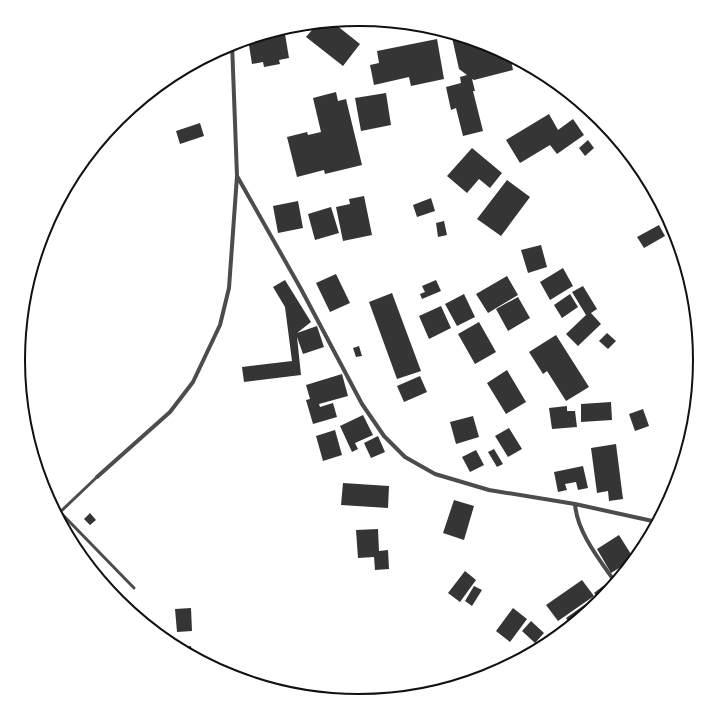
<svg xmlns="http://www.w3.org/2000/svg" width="718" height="719" font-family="Raleway,sans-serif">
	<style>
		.building { fill: #353535 }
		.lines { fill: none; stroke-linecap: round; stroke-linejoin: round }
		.service { stroke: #4c4c4c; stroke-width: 3 }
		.minor { stroke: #4c4c4c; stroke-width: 4 }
		.rim { fill: none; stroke: #111; stroke-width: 2 }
	</style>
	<rect width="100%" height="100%" fill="#fff"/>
	<path class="building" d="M 331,21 L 360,44 L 343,66 L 306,37 L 318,23 Z
		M 284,28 L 289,58 L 279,60 L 280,64 L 264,67 L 263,62 L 252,64 L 248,39 Z
		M 451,33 L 490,45 L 517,59 L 511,60 L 513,70 L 474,80 L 472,79 L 475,91 L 473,91 L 483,131 L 463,136 L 456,108 L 451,110 L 446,87 L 461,83 L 460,77 L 467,75 L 459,69 Z
		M 437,39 L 444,79 L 411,86 L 409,77 L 374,85 L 370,65 L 379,63 L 377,51 Z
		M 336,92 L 338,101 L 346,99 L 362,165 L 325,174 L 324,170 L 297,177 L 287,137 L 307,132 L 308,135 L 321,132 L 313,98 Z
		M 386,93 L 391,125 L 361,131 L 355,98 Z
		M 592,111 L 600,119 L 602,120 L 598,123 Z
		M 549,114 L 558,130 L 573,119 L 584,135 L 557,154 L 550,145 L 520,163 L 506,140 Z
		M 200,123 L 204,136 L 180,144 L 176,131 Z
		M 588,140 L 594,148 L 585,156 L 579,148 Z
		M 472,148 L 502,173 L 490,188 L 479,179 L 467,193 L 447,176 Z
		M 507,180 L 530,197 L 501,236 L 477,219 Z
		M 364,196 L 372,235 L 343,241 L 336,207 L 350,204 L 349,199 Z
		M 431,198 L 435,211 L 417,217 L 413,205 Z
		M 298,201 L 303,228 L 278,233 L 273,206 Z
		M 331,207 L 339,233 L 315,240 L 308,214 Z
		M 444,221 L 447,235 L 438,237 L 436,223 Z
		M 659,225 L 665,236 L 644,248 L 637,237 Z
		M 541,245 L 547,267 L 528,273 L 521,250 Z
		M 563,268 L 573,286 L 550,300 L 540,282 Z
		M 336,274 L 350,303 L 330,312 L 316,283 Z
		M 507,276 L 518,295 L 488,313 L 476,294 Z
		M 285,280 L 311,322 L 297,333 L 317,326 L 324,347 L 303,354 L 297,337 L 301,375 L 244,382 L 242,367 L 292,361 L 285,307 L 273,287 Z
		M 436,280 L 441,291 L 422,299 L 420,294 L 425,292 L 422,286 Z
		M 583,286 L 597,309 L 591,313 L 601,324 L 578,346 L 566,334 L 586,315 L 572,292 Z
		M 392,293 L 421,371 L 397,379 L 369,302 Z
		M 464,294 L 475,317 L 457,326 L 445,304 Z
		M 570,294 L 578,307 L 562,318 L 554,305 Z
		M 518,297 L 530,318 L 508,331 L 496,309 Z
		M 441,306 L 451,328 L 429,339 L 419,316 Z
		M 479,322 L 496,352 L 475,364 L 458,334 Z
		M 607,333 L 616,341 L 608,349 L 599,341 Z
		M 556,335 L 589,387 L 566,401 L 547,371 L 543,374 L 529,352 Z
		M 359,346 L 362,356 L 356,357 L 353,348 Z
		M 507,370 L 526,402 L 506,414 L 487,383 Z
		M 342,374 L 348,396 L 319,404 L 320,407 L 333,403 L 337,417 L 313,424 L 306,400 L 310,399 L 306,385 Z
		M 420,376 L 427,392 L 404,402 L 397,386 Z
		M 611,402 L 612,420 L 581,422 L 581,404 Z
		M 567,406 L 567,411 L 575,411 L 577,427 L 552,429 L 549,408 Z
		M 643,409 L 649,426 L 635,431 L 629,414 Z
		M 363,415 L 373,435 L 355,443 L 358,449 L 352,452 L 340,426 Z
		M 473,416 L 479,437 L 456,444 L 450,422 Z
		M 509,428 L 522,449 L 508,457 L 495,436 Z
		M 335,430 L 342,455 L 323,461 L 316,436 Z
		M 685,432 L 692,432 L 684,458 L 682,458 Z
		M 378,436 L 385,452 L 371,458 L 364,443 Z
		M 616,444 L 623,499 L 609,501 L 608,491 L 597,493 L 591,448 Z
		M 494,449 L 503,464 L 497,467 L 488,452 Z
		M 476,450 L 484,465 L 470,472 L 462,457 Z
		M 583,466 L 588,488 L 578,490 L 576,482 L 565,484 L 567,490 L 558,492 L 554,472 Z
		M 343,483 L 389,486 L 388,508 L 341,505 Z
		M 454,500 L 474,506 L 464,540 L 443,533 Z
		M 90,513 L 96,520 L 90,525 L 84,519 Z
		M 378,529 L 379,551 L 388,550 L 389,569 L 375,570 L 374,557 L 358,558 L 356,530 Z
		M 619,535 L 634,559 L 611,573 L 597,549 Z
		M 632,561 L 633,561 L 619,577 L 617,573 Z
		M 465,571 L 476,580 L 460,602 L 448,593 Z
		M 582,580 L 594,596 L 558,621 L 546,605 Z
		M 607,583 L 611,588 L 600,601 L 571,625 L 566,618 L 597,596 L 594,593 Z
		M 474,586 L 482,590 L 472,606 L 465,601 Z
		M 191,608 L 192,631 L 177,632 L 175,609 Z
		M 513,608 L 527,619 L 510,642 L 496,631 Z
		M 531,621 L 544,633 L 535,643 L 522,631 Z
		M 191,646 L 192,655 L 179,648 Z"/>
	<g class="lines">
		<path class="service" d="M 60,512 L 134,588
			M 57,515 L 97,477"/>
		<path class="minor" d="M 364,19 L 387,24 L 404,23
			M 237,176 L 301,289 L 362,404 L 384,436 L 405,457 L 435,474 L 489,490 L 575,504 L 657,522
			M 97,477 L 170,412 L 193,382 L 220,325 L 229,288 L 237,176 L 232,43
			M 575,504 C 577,532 599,559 615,582"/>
	</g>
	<path d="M0 0H718V719H0ZM25 360a334 334 0 1 1 668 0a334 334 0 1 1-668 0Z" fill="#fff" fill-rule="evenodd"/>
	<path class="rim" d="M25 360a334 334 0 1 1 668 0a334 334 0 1 1-668 0Z"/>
</svg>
